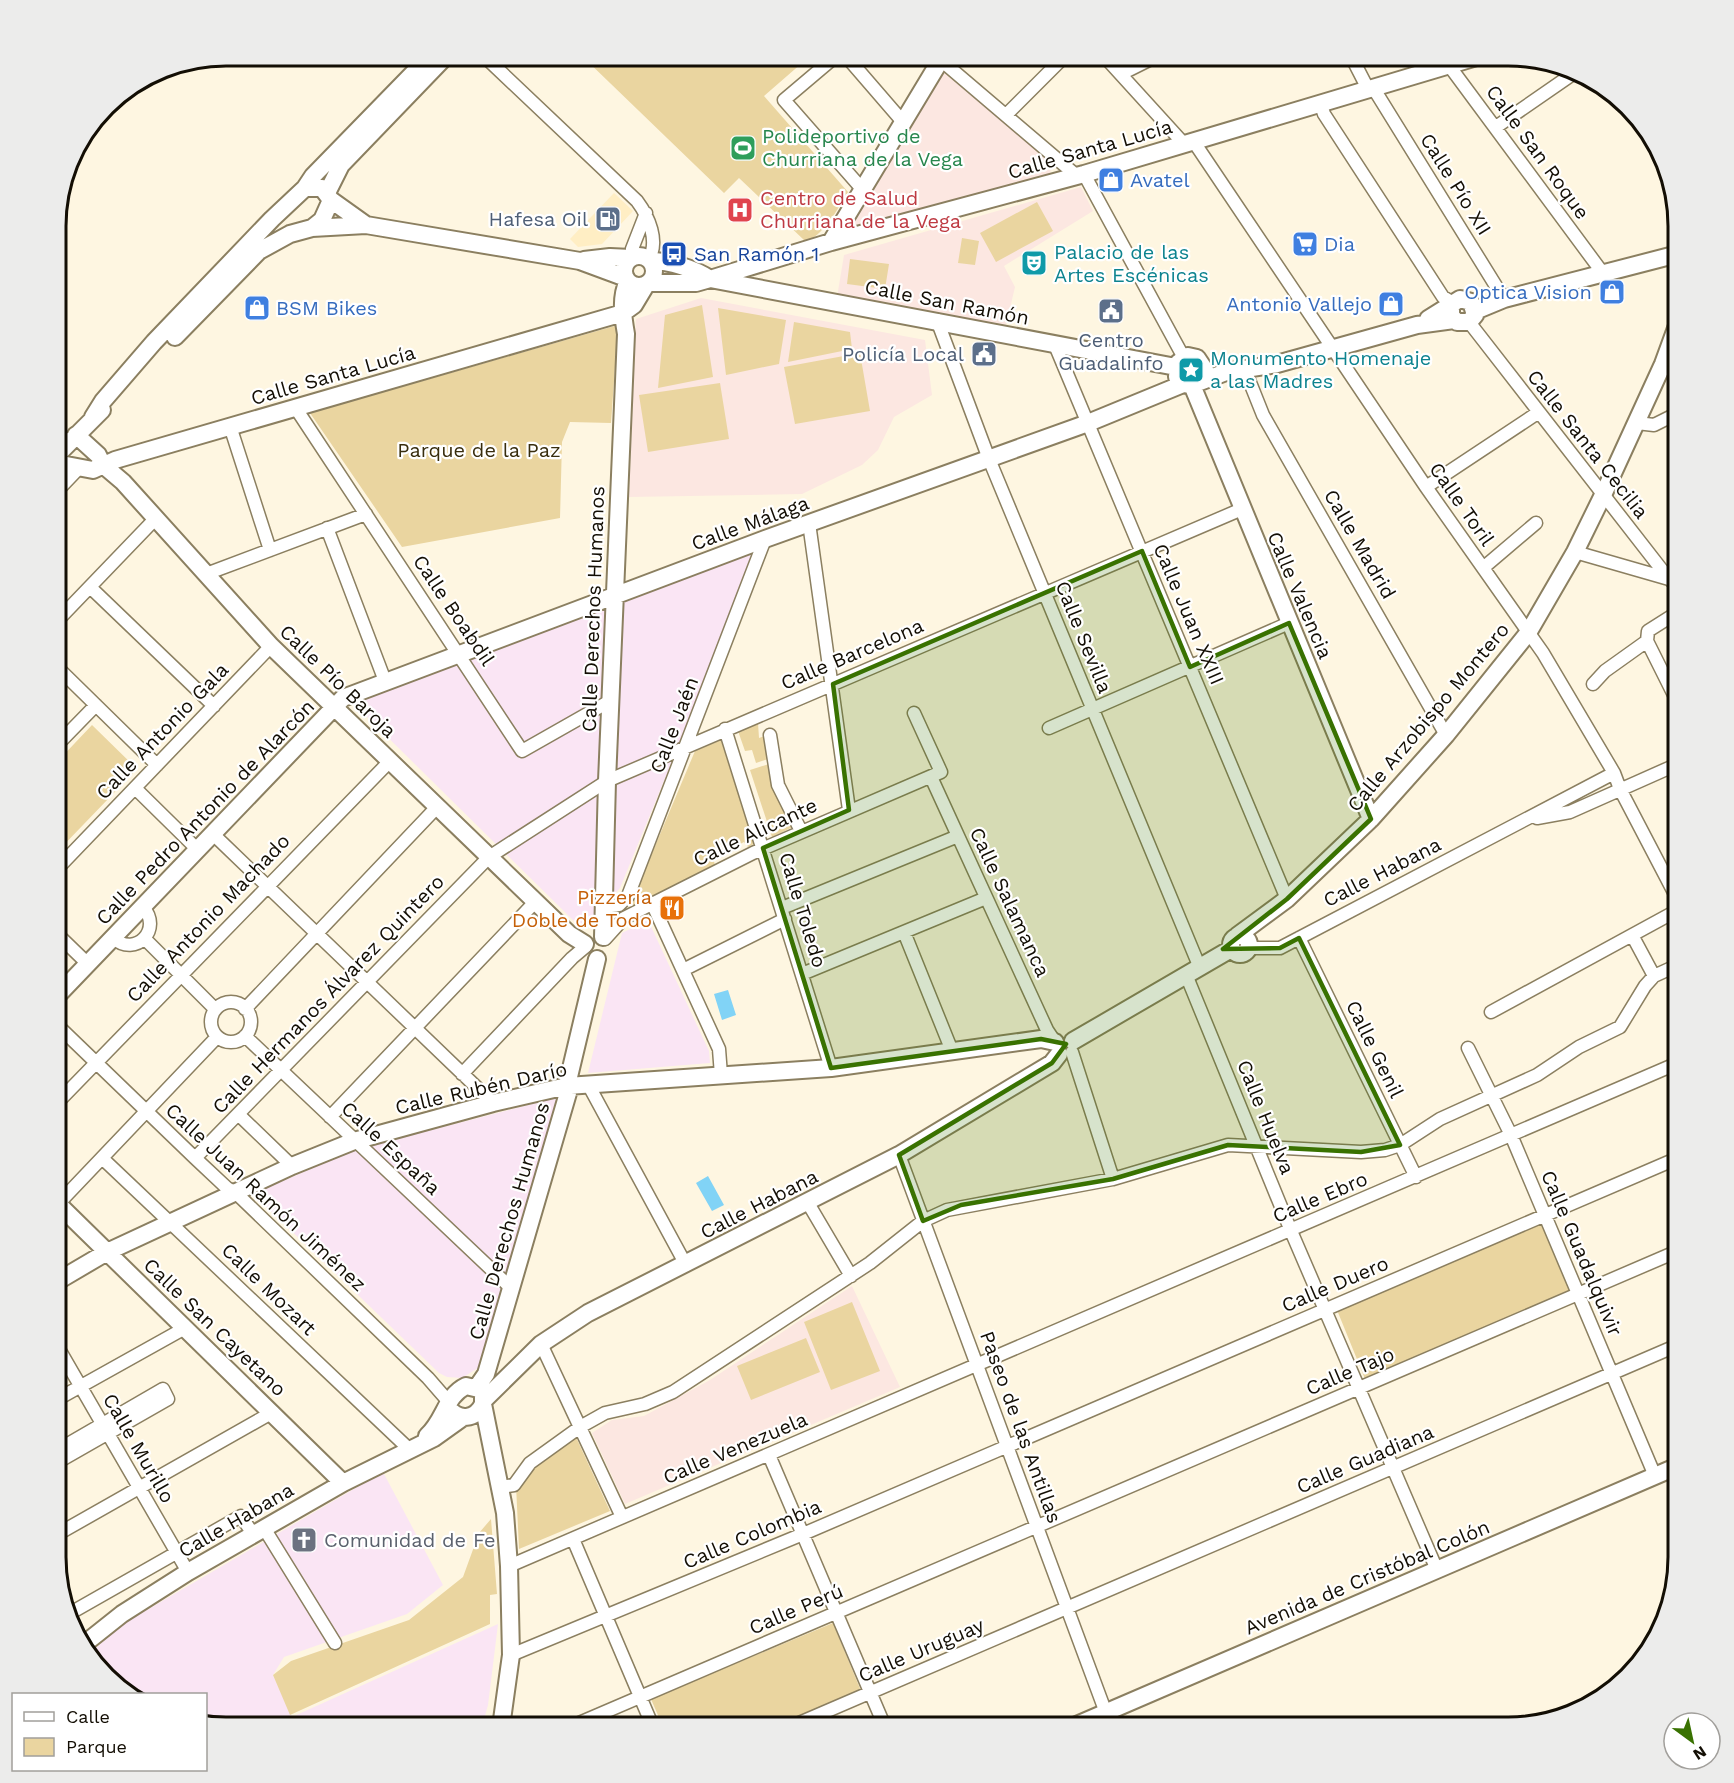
<svg xmlns="http://www.w3.org/2000/svg" width="1734" height="1783" font-family="'Work Sans',sans-serif">
	<style>
		.built { fill: #ffeec4 }
		.industrial { fill: #fae5f4 }
		.education { fill: #fce7e1 }
		.green { fill: #ead5a0 }
		.water { fill: #81d3f6 }
		.lines { fill: none; stroke-linecap: round; stroke-linejoin: round }
		.street-casing { stroke: #8b7f60; stroke-width: 15 }
		.secondary-casing { stroke: #8b7f60; stroke-width: 20 }
		.street { stroke: #fff; stroke-width: 12 }
		.secondary { stroke: #fff; stroke-width: 16 }
		.marked { fill: #397201; fill-opacity: 0.2; stroke: #397201; stroke-width: 4.5; stroke-linejoin: round }
		.labels { text-anchor: middle; stroke-width: 4.5; stroke-linejoin: round; paint-order: stroke }
		.leisure-label { font-size: 20px; fill: #27864d; stroke: #fff; text-anchor: start }
		.street-label { font-size: 20px; fill: #130e04; stroke: #fff }
		.shop-label { font-size: 20px; fill: #366cbe; stroke: #fff; text-anchor: start }
		.health-label { font-size: 20px; fill: #be3a42; stroke: #fff; text-anchor: start }
		.service-label { font-size: 20px; fill: #4e5e75; stroke: #fff; text-anchor: end }
		.culture-label { font-size: 20px; fill: #0d838f; stroke: #fff; text-anchor: start }
		.transit-label { font-size: 20px; fill: #164399; stroke: #fff; text-anchor: start }
		.park-label { font-size: 20px; fill: #382d0d; stroke: #fff }
		.food-label { font-size: 20px; fill: #c56008; stroke: #fff; text-anchor: end }
		.worship-label { font-size: 20px; fill: #5b616d; stroke: #fff; text-anchor: start }
		.rim { fill: none; stroke: #130e04; stroke-width: 3 }
	</style>
	<rect width="100%" height="100%" fill="#fef6e1"/>
	<path class="built" d="M 614,193 L 633,211 L 602,244 L 578,247 L 570,239 Z"/>
	<path class="industrial" d="M 750,553 L 755,559 L 620,888 L 592,919 L 579,926 L 352,702 Z
		M 648,920 L 709,1051 L 710,1063 L 588,1073 L 622,933 Z
		M 556,1098 L 558,1105 L 518,1251 L 509,1264 L 478,1368 L 462,1378 L 447,1377 L 439,1373 L 253,1194 L 354,1150 Z
		M 383,1472 L 443,1585 L 407,1614 L 284,1657 L 273,1675 L 292,1717 L 498,1624 L 488,1705 L 482,1727 L 226,1727 L 206,1723 L 206,1694 L 131,1694 L 98,1669 L 88,1654 L 128,1621 Z"/>
	<path class="education" d="M 943,72 L 1052,162 L 1050,174 L 853,228 L 849,225 Z
		M 1081,187 L 1093,211 L 1004,266 L 1015,287 L 1006,325 L 837,297 L 844,255 Z
		M 701,298 L 925,340 L 932,395 L 894,417 L 878,450 L 862,465 L 802,494 L 629,497 L 636,319 Z
		M 852,1286 L 900,1387 L 625,1504 L 592,1433 L 612,1420 L 644,1416 L 710,1380 Z"/>
	<path class="green" d="M 582,56 L 810,56 L 764,96 L 848,192 C 840,205 822,239 805,241 L 739,178 L 724,193 Z
		M 1037,202 L 1053,231 L 996,262 L 980,233 Z
		M 962,238 L 979,241 L 975,265 L 958,263 Z
		M 850,259 L 889,264 L 885,289 L 847,284 Z
		M 702,305 L 713,377 L 658,388 L 665,315 Z
		M 718,308 L 786,320 L 779,364 L 726,375 Z
		M 794,322 L 850,332 L 852,349 L 788,362 Z
		M 618,325 L 611,423 L 570,422 L 562,442 L 560,518 L 402,547 L 310,413 Z
		M 860,353 L 870,411 L 795,424 L 784,367 Z
		M 720,383 L 729,439 L 648,452 L 639,395 Z
		M 758,723 L 759,738 L 765,736 L 768,759 L 756,763 L 752,750 L 745,751 L 738,731 Z
		M 92,725 L 137,769 L 56,853 L 56,763 Z
		M 721,740 L 754,844 L 748,847 L 744,842 L 713,858 L 715,865 L 629,908 L 695,751 Z
		M 769,764 L 772,787 L 793,827 L 772,837 L 750,770 Z
		M 1542,1223 L 1572,1292 L 1365,1379 L 1337,1310 Z
		M 852,1302 L 880,1371 L 831,1390 L 804,1322 Z
		M 806,1338 L 820,1372 L 751,1400 L 737,1366 Z
		M 575,1435 L 610,1511 L 519,1549 L 516,1485 L 523,1474 Z
		M 491,1519 L 497,1594 L 490,1595 L 490,1624 L 290,1715 L 273,1675 L 291,1661 L 409,1620 L 463,1577 L 479,1533 Z
		M 833,1623 L 861,1691 L 775,1727 L 663,1727 L 651,1699 Z"/>
	<path class="water" d="M 728,990 L 736,1015 L 722,1020 L 714,994 Z
		M 708,1176 L 724,1205 L 712,1211 L 696,1183 Z"/>
	<g class="lines">
		<g class="street-casing">
			<path id="street" d="M 484,56 L 637,201 C 649,217 659,241 649,259
				M 836,56 L 784,100 L 863,190
				M 846,56 L 903,122
				M 936,56 L 1077,176
				M 1104,56 L 1185,145
				M 1351,56 L 1369,91
				M 1442,56 L 1602,272
				M 1121,74 L 1157,56
				M 1374,89 L 1504,299
				M 1321,105 L 1324,114 L 1443,297 L 1453,303
				M 1006,115 L 1065,56
				M 1496,127 L 1577,71
				M 1194,142 L 1426,487 L 1543,653 L 1614,773 L 1620,789 L 1678,900
				M 1084,174 L 1184,358
				M 633,257 L 632,249 L 646,213
				M 937,320 L 989,459 L 1200,968
				M 1469,322 L 1669,579 L 1678,587
				M 1055,345 L 1287,899
				M 1245,370 L 1263,415 L 1446,735
				M 295,407 L 522,751 L 610,701
				M 1637,423 L 1654,425 L 1678,413
				M 230,426 L 270,550
				M 1426,487 L 1539,412
				M 56,492 L 79,468
				M 809,523 L 849,810
				M 327,528 L 385,681
				M 1575,552 L 1669,579
				M 1483,568 L 1536,523
				M 206,574 L 366,514
				M 90,587 L 214,706
				M 56,622 L 156,518
				M 1647,641 L 1678,703
				M 56,666 L 157,765
				M 1593,684 L 1605,671 L 1647,641 L 1648,631 L 1678,612
				M 1049,728 L 1289,623
				M 725,729 L 831,1068
				M 770,735 L 778,785 L 801,831
				M 56,746 L 96,705
				M 931,777 L 1047,1030 L 1055,1042
				M 135,788 L 198,850
				M 1537,818 L 1570,812 L 1678,764
				M 213,834 L 493,1103
				M 56,870 L 271,646
				M 652,903 L 719,1049 L 721,1075
				M 603,907 L 619,905 L 628,896 L 765,539
				M 782,908 L 958,836
				M 904,932 L 952,1051
				M 56,933 L 88,964
				M 1632,935 L 1654,976
				M 113,938 C 136,958 163,929 143,907
				M 1299,938 L 1416,1177
				M 145,939 L 215,1009
				M 605,939 L 624,918 L 753,853 L 941,772 L 914,713
				M 1249,948 L 1280,948 L 1614,773
				M 683,970 L 785,919
				M 802,974 L 986,898
				M 1187,977 L 1291,1231 L 1437,1570
				M211 1022a20 20 0 1 1 40 0a20 20 0 1 1-40 0Z
				M 245,1009 L 437,807
				M 1491,1012 L 1678,910
				M 56,1024 L 195,1158 L 227,1188 L 235,1192 L 428,1378 L 448,1401
				M 245,1036 L 511,1288
				M 1468,1048 L 1511,1135 L 1655,1476
				M 1072,1052 L 1113,1179
				M 462,1074 L 572,958 L 585,947
				M 589,1086 L 686,1265
				M 56,1104 L 390,761
				M 238,1114 L 292,1166
				M 330,1117 L 536,901
				M 899,1155 L 1106,1713
				M 102,1158 L 409,1449
				M 195,1158 L 489,857 L 607,781 L 1242,509
				M 808,1203 L 851,1276
				M 58,1204 L 217,1037
				M 56,1344 L 188,1572
				M 541,1344 L 622,1517
				M 56,1400 L 185,1328
				M 769,1455 L 885,1727
				M 56,1463 L 168,1399 L 163,1389 L 56,1451
				M 501,1487 L 514,1485 L 530,1463 L 580,1427 L 605,1413 L 645,1404 L 673,1392 L 870,1263 L 923,1221 L 947,1210 L 1113,1179 L 1228,1145 L 1361,1152 L 1385,1150 L 1400,1145 L 1440,1119 L 1537,1075 L 1579,1047 L 1620,1027 L 1645,986 L 1654,976 L 1678,965
				M 264,1528 L 335,1643
				M 56,1535 L 273,1412
				M 573,1539 L 653,1727
				M 509,1566 L 1678,1063
				M 67,1615 L 241,1516 L 253,1534
				M 511,1655 L 803,1534 L 1678,1158
				M 570,1727 L 1678,1251
				M 790,1727 L 1678,1345"/>
		</g>
		<g class="secondary-casing">
			<path id="secondary" d="M 327,193 L 341,165 L 446,56
				M 331,200 L 366,225 L 580,261 L 626,278
				M 312,228 L 366,225
				M 831,242 L 943,56
				M624 271a15 15 0 1 1 30 0a15 15 0 1 1-30 0Z
				M 584,260 L 610,257 L 631,258
				M 651,261 C 670,261 695,269 710,279 L 1176,367
				M 649,283 L 696,283 L 710,279 L 831,242 L 1084,174 L 1480,56
				M 1475,311 L 1504,299 L 1678,254
				M 1428,319 L 1460,299 L 1471,302 L 1475,315 L 1469,322 L 1457,322 L 1451,316 L 1451,307
				M 175,337 L 259,251 L 290,234 L 312,228 L 322,220 L 331,200 L 322,188 L 305,188
				M 1202,380 L 1205,370 L 1197,358 L 1188,356 L 1178,363 L 1177,377 L 1183,384 L 1192,385 L 1226,372 L 1277,364 L 1417,325 L 1454,320
				M 1192,385 L 1371,819
				M 93,417 L 103,401 L 154,342 L 272,219 L 305,188 L 313,176 L 430,56
				M 76,435 L 98,455 L 103,465 L 123,482 L 271,646 L 569,934 L 585,944
				M 56,456 L 102,410
				M 56,463 L 93,470 L 115,460 L 623,313 L 634,305 L 646,285
				M1231 945a9 9 0 1 1 18 0a9 9 0 1 1-18 0Z
				M 1237,936 L 1287,899 L 1371,819 L 1446,735 L 1528,633 L 1575,552 L 1603,495 L 1663,364 L 1678,323
				M 603,937 L 607,781 L 626,334 C 623,317 620,297 628,281
				M 56,997 L 343,698 L 765,539 L 1088,423 L 1183,384
				M 1073,1041 L 1231,949
				M 56,1202 L 343,1483
				M 56,1282 L 107,1252 L 292,1166 L 354,1141 L 493,1103 L 567,1086 L 831,1068 L 1041,1039 L 1055,1042
				M 477,1387 L 486,1374 L 568,1093 L 568,1081 L 597,959
				M 485,1399 L 541,1344 L 588,1313 L 899,1155 L 1052,1063 L 1059,1054
				M 483,1404 L 505,1513 L 509,1566 L 511,1655 L 501,1727
				M 427,1436 C 445,1420 445,1396 466,1386 L 483,1390 L 483,1404 C 475,1420 459,1421 448,1408
				M 83,1645 L 122,1614 L 188,1572 L 343,1483 L 434,1438 L 462,1418
				M 1072,1727 L 1678,1466"/>
		</g>
		<use href="#street" class="street"/>
		<use href="#secondary" class="secondary"/>
	</g>
	<path class="marked" d="M 1142,551 L 1190,667 L 1289,623 L 1371,819 L 1287,899 L 1223,949 L 1280,948 L 1299,938 L 1400,1145 L 1361,1152 L 1228,1145 L 1113,1179 L 961,1205 L 923,1221 L 899,1155 L 1052,1063 L 1066,1044 L 1041,1039 L 831,1068 L 763,848 L 849,810 L 833,684 Z"/>
	<defs>
		<g id="stadium-square" transform="scale(1.35)"><rect x="-9" y="-9" width="18" height="18" rx="4" fill="#2e9e5b" stroke="#fff"/><path d="M0-5a6.5 5 0 1 0 0 10a6.5 5 0 1 0 0-10ZM-3.5-1.8h7v3.6h-7Z" fill="#fff"/></g>
		<g id="shop-square" transform="scale(1.35)"><rect x="-9" y="-9" width="18" height="18" rx="4" fill="#3f7fe0" stroke="#fff"/><path d="M-5-2.5h2.3a2.7 3.5 0 0 1 5.4 0H5L5.5 6h-11ZM-1.5-2.5h3a1.5 2.3 0 0 0-3 0Z" fill="#fff"/></g>
		<g id="hospital-square" transform="scale(1.35)"><rect x="-9" y="-9" width="18" height="18" rx="4" fill="#e0444e" stroke="#fff"/><path d="M-5-5h3v3.5h4V-5h3V5h-3V1.5h-4V5h-3Z" fill="#fff"/></g>
		<g id="fuel-square" transform="scale(1.35)"><rect x="-9" y="-9" width="18" height="18" rx="4" fill="#5c6f8a" stroke="#fff"/><path d="M-5.5-6h7V0h2V4h1.3V-2.5L3-4.5l.8-.8L6-3V5H2.5V1h-1V6h-7ZM-4.2-4.7v3.2H.2V-4.7Z" fill="#fff"/></g>
		<g id="supermarket-square" transform="scale(1.35)"><rect x="-9" y="-9" width="18" height="18" rx="4" fill="#3f7fe0" stroke="#fff"/><path d="M-6-5.5h2.5l.6 2H6L4.5 2H-2.5L-4.4-4H-6ZM-1.5 3.2a1.3 1.3 0 1 0 .1 0ZM3 3.2a1.3 1.3 0 1 0 .1 0Z" fill="#fff"/></g>
		<g id="bus-square" transform="scale(1.35)"><rect x="-9" y="-9" width="18" height="18" rx="4" fill="#1a4fb4" stroke="#fff"/><path d="M-5-6H5V4H4V6H2V4H-2V6H-4V4H-5ZM-3.5-4V0h7V-4ZM-3.5 1.2v1.5H-2V1.2ZM2 1.2v1.5H3.5V1.2Z" fill="#fff"/></g>
		<g id="theatre-square" transform="scale(1.35)"><rect x="-9" y="-9" width="18" height="18" rx="4" fill="#0f9aa8" stroke="#fff"/><path d="M-5-5.5Q0-4 5-5.5V0Q5 5 0 6Q-5 5-5 0ZM-3.3-2.5H-1v1.5H-3.3ZM1-2.5H3.3v1.5H1ZM-2.8 1Q0 5.5 2.8 1Z" fill="#fff"/></g>
		<g id="civic-square" transform="scale(1.35)"><rect x="-9" y="-9" width="18" height="18" rx="4" fill="#5c6f8a" stroke="#fff"/><path d="M-.6-6.5H3V-4.5H.6V-3L4-1V1h2V6H-6V1h2V-1L-.6-3ZM-1.2 2.5V6h2.4V2.5Z" fill="#fff"/></g>
		<g id="sight-square" transform="scale(1.35)"><rect x="-9" y="-9" width="18" height="18" rx="4" fill="#0f9aa8" stroke="#fff"/><path d="M0-6L1.8-2.2L6-1.7L2.9 1.2L3.7 5.4L0 3.3L-3.7 5.4L-2.9 1.2L-6-1.7L-1.8-2.2Z" fill="#fff"/></g>
		<g id="restaurant-square" transform="scale(1.35)"><rect x="-9" y="-9" width="18" height="18" rx="4" fill="#e8710a" stroke="#fff"/><path d="M-5-6h1v4h1v-4h1v4h1v-4h1v5L-1.5 .5V6h-2V.5L-5-1ZM5-6V6H3V1.5H1.5Q1.5-4 5-6Z" fill="#fff"/></g>
		<g id="church-square" transform="scale(1.35)"><rect x="-9" y="-9" width="18" height="18" rx="4" fill="#6b7280" stroke="#fff"/><path d="M-1.2-6h2.4v3.5h3.3v2.4h-3.3V6h-2.4V-.1h-3.3v-2.4h3.3Z" fill="#fff"/></g>
	</defs>
	<g fill-rule="evenodd">
		<use href="#stadium-square" x="743" y="148"/>
		<use href="#shop-square" x="1111" y="180"/>
		<use href="#hospital-square" x="740" y="210"/>
		<use href="#fuel-square" x="608" y="219"/>
		<use href="#supermarket-square" x="1305" y="244"/>
		<use href="#bus-square" x="674" y="254"/>
		<use href="#theatre-square" x="1034" y="263"/>
		<use href="#shop-square" x="1612" y="292"/>
		<use href="#shop-square" x="1391" y="304"/>
		<use href="#shop-square" x="257" y="308"/>
		<use href="#civic-square" x="1111" y="311"/>
		<use href="#civic-square" x="984" y="354"/>
		<use href="#sight-square" x="1191" y="370"/>
		<use href="#restaurant-square" x="672" y="908"/>
		<use href="#church-square" x="304" y="1540"/>
	</g>
	<g class="labels">
		<g class="leisure-label">
			<text x="762" y="143">Polideportivo de<tspan x="762" dy="23">Churriana de la Vega</tspan></text>
		</g>
		<g class="street-label">
			<text transform="translate(1090 149) rotate(-16)" y="7">Calle Santa Lucía</text>
			<text transform="translate(1538 152) rotate(54)" y="7">Calle San Roque</text>
			<text transform="translate(1456 184) rotate(58)" y="7">Calle Pío XII</text>
			<text transform="translate(947 302) rotate(11)" y="7">Calle San Ramón</text>
			<text transform="translate(333 375) rotate(-16)" y="7">Calle Santa Lucía</text>
			<text transform="translate(1588 444) rotate(52)" y="7">Calle Santa Cecilia</text>
			<text transform="translate(1462 504) rotate(55)" y="7">Calle Toril</text>
			<text transform="translate(750 523) rotate(-20)" y="7">Calle Málaga</text>
			<text transform="translate(1360 544) rotate(60)" y="7">Calle Madrid</text>
			<text transform="translate(1300 595) rotate(67)" y="7">Calle Valencia</text>
			<text transform="translate(593 609) rotate(-88)" y="7">Calle Derechos Humanos</text>
			<text transform="translate(454 610) rotate(56)" y="7">Calle Boabdil</text>
			<text transform="translate(1189 614) rotate(67)" y="7">Calle Juan XXIII</text>
			<text transform="translate(1084 637) rotate(68)" y="7">Calle Sevilla</text>
			<text transform="translate(852 654) rotate(-23)" y="7">Calle Barcelona</text>
			<text transform="translate(338 681) rotate(44)" y="7">Calle Pío Baroja</text>
			<text transform="translate(1428 717) rotate(-50)" y="7">Calle Arzobispo Montero</text>
			<text transform="translate(674 725) rotate(-69)" y="7">Calle Jaén</text>
			<text transform="translate(162 731) rotate(-46)" y="7">Calle Antonio Gala</text>
			<text transform="translate(205 812) rotate(-46)" y="7">Calle Pedro Antonio de Alarcón</text>
			<text transform="translate(755 832) rotate(-25)" y="7">Calle Alicante</text>
			<text transform="translate(1382 872) rotate(-27)" y="7">Calle Habana</text>
			<text transform="translate(1010 902) rotate(65)" y="7">Calle Salamanca</text>
			<text transform="translate(803 910) rotate(73)" y="7">Calle Toledo</text>
			<text transform="translate(208 918) rotate(-46)" y="7">Calle Antonio Machado</text>
			<text transform="translate(328 994) rotate(-46)" y="7">Calle Hermanos Álvarez Quintero</text>
			<text transform="translate(1375 1049) rotate(64)" y="7">Calle Genil</text>
			<text transform="translate(481 1088) rotate(-13)" y="7">Calle Rubén Darío</text>
			<text transform="translate(1266 1117) rotate(68)" y="7">Calle Huelva</text>
			<text transform="translate(391 1148) rotate(43)" y="7">Calle España</text>
			<text transform="translate(266 1197) rotate(43)" y="7">Calle Juan Ramón Jiménez</text>
			<text transform="translate(1320 1197) rotate(-23)" y="7">Calle Ebro</text>
			<text transform="translate(759 1204) rotate(-27)" y="7">Calle Habana</text>
			<text transform="translate(509 1221) rotate(-74)" y="7">Calle Derechos Humanos</text>
			<text transform="translate(1582 1253) rotate(67)" y="7">Calle Guadalquivir</text>
			<text transform="translate(1335 1284) rotate(-23)" y="7">Calle Duero</text>
			<text transform="translate(269 1289) rotate(44)" y="7">Calle Mozart</text>
			<text transform="translate(215 1327) rotate(44)" y="7">Calle San Cayetano</text>
			<text transform="translate(1350 1371) rotate(-23)" y="7">Calle Tajo</text>
			<text transform="translate(1021 1427) rotate(70)" y="7">Paseo de las Antillas</text>
			<text transform="translate(139 1448) rotate(60)" y="7">Calle Murillo</text>
			<text transform="translate(735 1448) rotate(-23)" y="7">Calle Venezuela</text>
			<text transform="translate(1365 1459) rotate(-23)" y="7">Calle Guadiana</text>
			<text transform="translate(236 1520) rotate(-30)" y="7">Calle Habana</text>
			<text transform="translate(752 1534) rotate(-23)" y="7">Calle Colombia</text>
			<text transform="translate(1367 1577) rotate(-23)" y="7">Avenida de Cristóbal Colón</text>
			<text transform="translate(796 1609) rotate(-23)" y="7">Calle Perú</text>
			<text transform="translate(921 1650) rotate(-23)" y="7">Calle Uruguay</text>
		</g>
		<g class="shop-label">
			<text x="1130" y="187">Avatel</text>
			<text x="1324" y="251">Dia</text>
			<text x="1592" y="299" text-anchor="end">Optica Vision</text>
			<text x="1372" y="311" text-anchor="end">Antonio Vallejo</text>
			<text x="276" y="315">BSM Bikes</text>
		</g>
		<g class="health-label">
			<text x="760" y="205">Centro de Salud<tspan x="760" dy="23">Churriana de la Vega</tspan></text>
		</g>
		<g class="service-label">
			<text x="588" y="226">Hafesa Oil</text>
			<text x="1111" y="347" text-anchor="middle">Centro<tspan x="1111" dy="23">Guadalinfo</tspan></text>
			<text x="964" y="361">Policía Local</text>
		</g>
		<g class="culture-label">
			<text x="1054" y="259">Palacio de las<tspan x="1054" dy="23">Artes Escénicas</tspan></text>
			<text x="1210" y="365">Monumento Homenaje<tspan x="1210" dy="23">a las Madres</tspan></text>
		</g>
		<g class="transit-label">
			<text x="694" y="261">San Ramón 1</text>
		</g>
		<g class="park-label">
			<text x="479" y="457">Parque de la Paz</text>
		</g>
		<g class="food-label">
			<text x="652" y="904">Pizzería<tspan x="652" dy="23">Doble de Todo</tspan></text>
		</g>
		<g class="worship-label">
			<text x="324" y="1547">Comunidad de Fe</text>
		</g>
	</g>
	<path d="M0 0H1734V1783H0ZM226 66H1508A160 160 0 0 1 1668 226V1557A160 160 0 0 1 1508 1717H226A160 160 0 0 1 66 1557V226A160 160 0 0 1 226 66Z" fill="#ececeb" fill-rule="evenodd"/>
	<path class="rim" d="M226 66H1508A160 160 0 0 1 1668 226V1557A160 160 0 0 1 1508 1717H226A160 160 0 0 1 66 1557V226A160 160 0 0 1 226 66Z"/>
	<rect x="12" y="1693" width="195" height="78" fill="#ffffff" stroke="#a19f9b" stroke-width="1.5"/>
	<rect x="24" y="1712" width="30" height="9" fill="#ffffff" stroke="#a19f9b" stroke-width="1.5"/>
	<text x="66" y="1723" font-size="18" fill="#130e04">Calle</text>
	<rect x="24" y="1738" width="30" height="18" fill="#ead5a0" stroke="#a19f9b" stroke-width="1.5"/>
	<text x="66" y="1753" font-size="18" fill="#130e04">Parque</text>
	<g transform="translate(1692 1741) rotate(147)"><circle r="28" fill="#ffffff" stroke="#a19f9b" stroke-width="1.5"/>
	<path d="M0-4.5L10 22L0 15L-10 22Z" fill="#397201"/>
	<text y="-9" font-size="16" font-weight="bold" text-anchor="middle" fill="#130e04">N</text>
	</g>
</svg>
